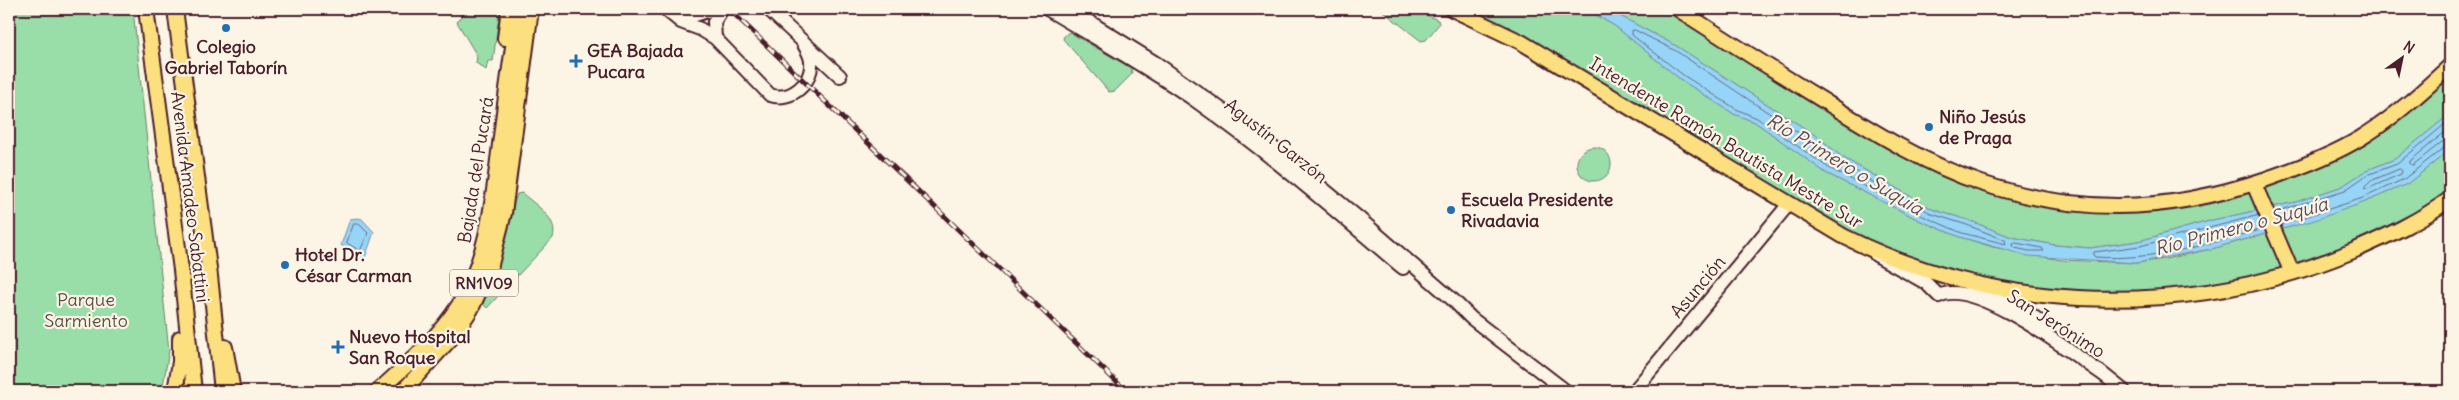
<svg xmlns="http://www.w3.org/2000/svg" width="2459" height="400" font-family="Delius,sans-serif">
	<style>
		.green { fill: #99dda9; stroke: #727e6a }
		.water { fill: #96d5f7; stroke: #788ca5 }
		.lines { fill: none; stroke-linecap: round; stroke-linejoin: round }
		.shore { stroke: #68687d; stroke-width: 1 }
		.secondary-casing { stroke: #4a1f2b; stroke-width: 16 }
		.primary-casing { stroke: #4a1f2b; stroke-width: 18 }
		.secondary { stroke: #fcf5e5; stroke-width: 12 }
		.primary { stroke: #fce080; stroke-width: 14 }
		.rail-casing { stroke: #4a1f2b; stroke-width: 5 }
		.rail { stroke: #fcf5e5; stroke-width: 3; stroke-dasharray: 9; stroke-linecap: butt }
		.poi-dot { fill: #1f6fb2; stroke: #fcf5e5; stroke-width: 2 }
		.labels { text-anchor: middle; stroke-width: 4.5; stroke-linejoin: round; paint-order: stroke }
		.shield { fill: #fcf5e5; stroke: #7f5f63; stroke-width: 1 }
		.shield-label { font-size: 16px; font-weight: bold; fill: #4a1f2b }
		.poi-label { font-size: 18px; font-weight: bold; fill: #4a1f2b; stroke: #fcf5e5; text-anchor: start }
		.street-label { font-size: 18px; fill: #4a1f2b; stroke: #fcf5e5 }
		.park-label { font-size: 18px; fill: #5e4e4a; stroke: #fcf5e5 }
		.water-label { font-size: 19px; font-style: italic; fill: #5d4c5e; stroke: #fcf5e5 }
	</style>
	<rect width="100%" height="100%" fill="#fcf5e5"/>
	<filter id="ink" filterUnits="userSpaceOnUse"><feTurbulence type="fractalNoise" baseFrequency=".02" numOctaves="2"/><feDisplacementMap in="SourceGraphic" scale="10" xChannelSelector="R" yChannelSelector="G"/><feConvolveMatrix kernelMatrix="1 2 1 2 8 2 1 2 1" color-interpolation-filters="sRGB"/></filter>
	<g filter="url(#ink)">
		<path class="green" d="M 9,9 L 133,9 L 169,351 L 162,391 L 9,391 Z
			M 459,9 L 500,9 L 493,61 L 488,61 L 486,70 L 476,63 L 477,56 L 457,22 L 462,15 Z
			M 1380,9 L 1413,9 L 1438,20 L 1439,24 L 1426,40 L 1421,41 Z
			M 1452,9 L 1585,9 L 1615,26 L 1680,79 L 1734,114 L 1755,122 L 1826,173 L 1921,221 L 1960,237 L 1993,247 L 2061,260 L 2136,263 L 2165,259 L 2211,249 L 2290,227 L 2365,202 L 2407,184 L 2450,150 L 2450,199 L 2424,217 L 2240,287 L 2047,296 L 1891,257 Z
			M 1607,9 L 1678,9 L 1916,155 L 2053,199 L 2169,204 L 2337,152 L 2450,66 L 2450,114 L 2395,159 L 2365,171 L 2343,186 L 2296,202 L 2213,220 L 2139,241 L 2090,248 L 2055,245 L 2011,237 L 1968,220 L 1934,210 L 1842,157 L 1818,137 L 1678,47 Z
			M 1069,32 L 1131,68 L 1132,74 L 1115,91 L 1109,92 L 1063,39 L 1064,36 Z
			M1577 164a17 17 0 1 1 34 0a17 17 0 1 1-34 0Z
			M 522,193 C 535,205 559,218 553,238 L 487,308 L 483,304 L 517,194 Z"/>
		<path class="water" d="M 1585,9 L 1607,9 L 1678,47 L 1818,137 L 1842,157 L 1934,210 L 1968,220 L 2011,237 L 2055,245 L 2090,248 L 2139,241 L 2213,220 L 2296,202 L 2343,186 L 2365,171 L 2395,159 L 2450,114 L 2450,150 L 2407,184 L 2365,202 L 2315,220 L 2211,249 L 2136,263 L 2028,256 L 1960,237 L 1921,221 L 1826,173 L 1755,122 L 1734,114 L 1680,79 L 1615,26 Z
			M 358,218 L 362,219 L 374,232 L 364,261 L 341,245 L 350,219 Z"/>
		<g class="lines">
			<path class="shore" d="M 1635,30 L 1676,51 L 1869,180 L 1902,196 L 1932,214 L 1967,225 L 2005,240 L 2006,244 L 1962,233 L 1923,216 L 1829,168 L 1757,118 L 1736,109 L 1683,75 L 1632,35 L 1632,31 Z
				M 2450,128 L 2410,161 L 2410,164 L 2413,165 L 2442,142 L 2450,140
				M 2400,169 L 2402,171 L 2401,174 L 2367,189 L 2364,188 L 2371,181 Z
				M 2275,212 L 2345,190 L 2367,175 L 2397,164 L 2450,120
				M 2259,215 L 2140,246 L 2094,252 L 2093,255 L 2095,257 C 2153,261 2208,244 2264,229
				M 354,224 L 359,224 L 368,233 L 360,251 L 347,243 Z
				M 2280,225 L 2363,198 L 2404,179 L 2445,147 L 2450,146
				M 2016,243 L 2042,248 L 2044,251 L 2029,251 L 2015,248 L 2013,245 Z"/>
			<g class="secondary-casing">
				<path id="secondary" d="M 665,9 L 681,22 L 700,29 L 715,38 L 770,95 C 791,102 813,83 811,61 C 810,54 806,48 803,43
					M 680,9 L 695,15 L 713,9
					M 768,9 L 840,76
					M 1047,9 C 1097,39 1148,67 1196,101 C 1268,152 1336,211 1403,268
					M 1069,9 L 1156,63 L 1259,136 L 1361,220 L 1453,300 L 1471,318 L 1566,391
					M 715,38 L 714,22 L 722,9
					M 1876,255 L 1926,283 L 1939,296 C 1974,277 2073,354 2104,375
					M 1971,286 L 2024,309 L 2047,327
					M 2099,371 L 2124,391
					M 1634,391 L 1788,205"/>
			</g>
			<g class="primary-casing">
				<path id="primary" d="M 146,9 L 181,270 L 194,391
					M 175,9 L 210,276 L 222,391
					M 1452,9 L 1521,42 L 1843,236 C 2001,315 2191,319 2353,251 C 2387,236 2420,221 2450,199
					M 1678,9 C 1726,40 1775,71 1824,101 C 1874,132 1925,164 1981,183 C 2090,219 2183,211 2289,171 C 2316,161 2343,150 2367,134 C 2397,115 2424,90 2450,66
					M 505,38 L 509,9
					M 2254,184 L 2292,273
					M 225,347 L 233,391
					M 175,391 L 180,362 L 180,338
					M 378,391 C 407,365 438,338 459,305 C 490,254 493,195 501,137 C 506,94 512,51 519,9
					M 403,391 L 453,336 L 471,309 L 490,268 L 504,213 L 531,9"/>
			</g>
			<use href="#secondary" class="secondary"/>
			<use href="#primary" class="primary"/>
			<g class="rail-casing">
				<path id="rail" d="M 729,9 L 1126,391"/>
			</g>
			<use href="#rail" class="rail"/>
		</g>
	</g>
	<g class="poi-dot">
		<circle cx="226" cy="28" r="5"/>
		<path d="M573.5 53.5h5v5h5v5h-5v5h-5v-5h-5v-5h5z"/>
		<circle cx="1929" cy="127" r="5"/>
		<circle cx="1451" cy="210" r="5"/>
		<circle cx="285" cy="265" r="5"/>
		<path d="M335.5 339.5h5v5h5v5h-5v5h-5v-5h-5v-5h5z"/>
	</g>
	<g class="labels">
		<rect class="shield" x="450" y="269.5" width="68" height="27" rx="4"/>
		<g class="shield-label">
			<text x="484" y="289">RN1V09</text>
		</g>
		<g class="poi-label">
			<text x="226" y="53" text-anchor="middle">Colegio<tspan x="226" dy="21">Gabriel Taborín</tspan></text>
			<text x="587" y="57">GEA Bajada<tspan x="587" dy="21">Pucara</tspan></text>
			<text x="1939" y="123">Niño Jesús<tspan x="1939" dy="21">de Praga</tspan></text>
			<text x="1461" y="206">Escuela Presidente<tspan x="1461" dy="21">Rivadavia</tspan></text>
			<text x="295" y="261">Hotel Dr.<tspan x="295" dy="21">César Carman</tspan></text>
			<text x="349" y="343">Nuevo Hospital<tspan x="349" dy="21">San Roque</tspan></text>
		</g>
		<g class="street-label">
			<text transform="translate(1276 141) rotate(38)" y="6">Agustín Garzón</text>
			<text transform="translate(1726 143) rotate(31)" y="6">Intendente Ramón Bautista Mestre Sur</text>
			<text transform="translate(476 170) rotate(-81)" y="6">Bajada del Pucará</text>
			<text transform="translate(190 197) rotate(83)" y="6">Avenida Amadeo Sabattini</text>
			<text transform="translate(1698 287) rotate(-50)" y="6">Asunción</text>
			<text transform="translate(2056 324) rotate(32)" y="6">San Jerónimo</text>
		</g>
		<g class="park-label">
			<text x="86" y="306">Parque<tspan x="86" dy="21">Sarmiento</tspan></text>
		</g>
		<g class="water-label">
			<text transform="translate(1845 164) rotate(31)" y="7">Río Primero o Suquía</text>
			<text transform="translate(2241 226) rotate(-15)" y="7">Río Primero o Suquía</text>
		</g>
	</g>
	<rect width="2459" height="400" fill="none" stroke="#fcf5e5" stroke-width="30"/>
	<rect x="15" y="15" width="2429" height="370" fill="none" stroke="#4a1f2b" stroke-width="2" filter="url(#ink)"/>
	<g transform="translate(2402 58) rotate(33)" stroke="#fcf5e5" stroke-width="4" paint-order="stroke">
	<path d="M0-4L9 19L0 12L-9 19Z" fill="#4a1f2b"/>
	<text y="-8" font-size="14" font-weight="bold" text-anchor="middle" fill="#4a1f2b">N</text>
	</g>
</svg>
